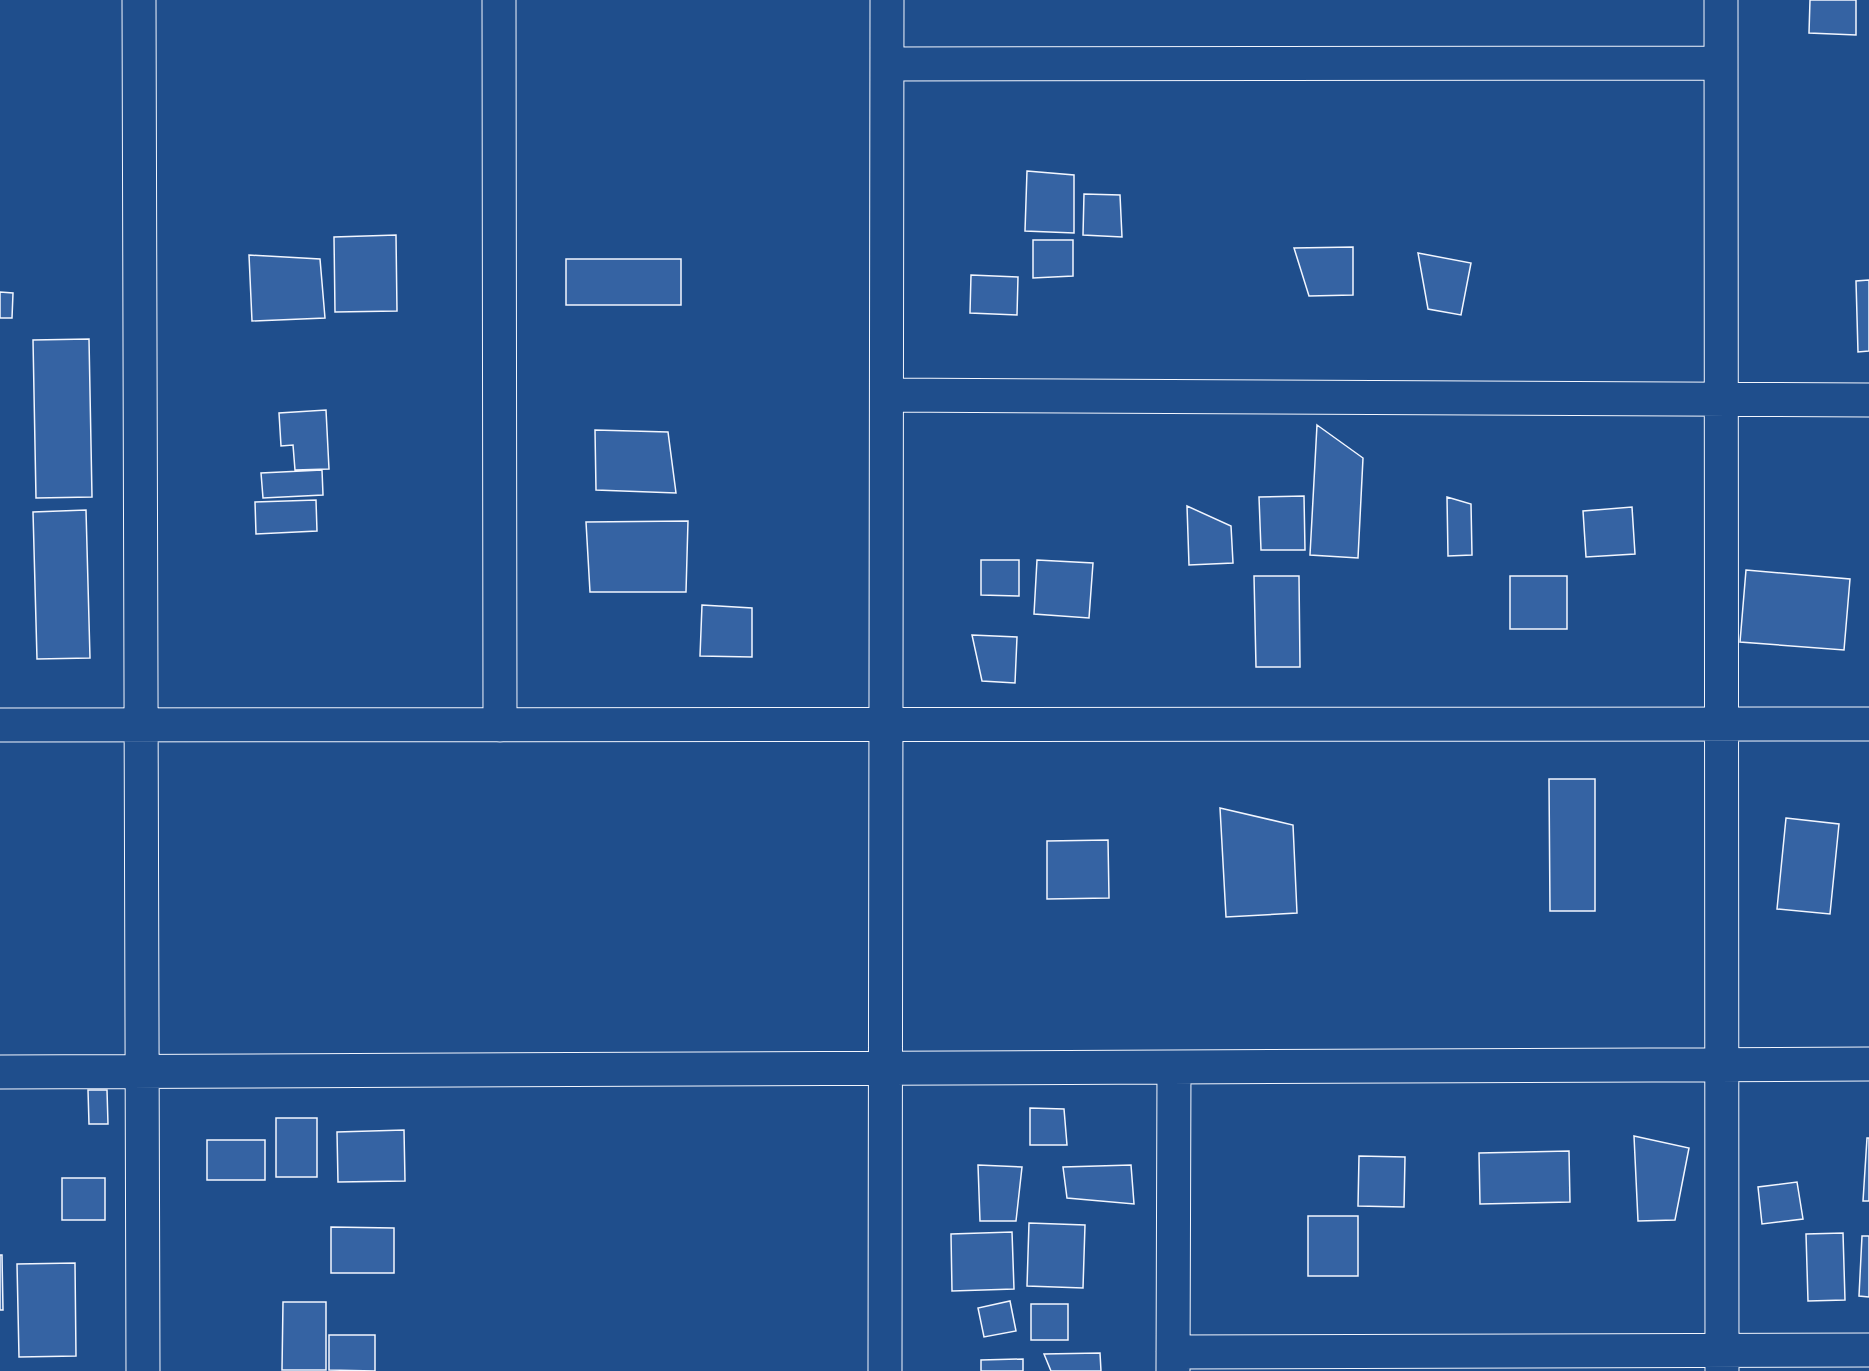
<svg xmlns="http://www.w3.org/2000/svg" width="1869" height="1371" font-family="Overpass,sans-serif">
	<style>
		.building { fill: #3563a3; stroke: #f2f6ff; stroke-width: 1.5 }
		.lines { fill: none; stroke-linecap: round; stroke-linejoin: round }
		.minor-casing { stroke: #f2f6ff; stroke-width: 35 }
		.minor { stroke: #1f4e8c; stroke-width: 33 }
	</style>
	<rect width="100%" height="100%" fill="#1f4e8c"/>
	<path class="building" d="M 1810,0 L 1856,0 L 1856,35 L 1809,33 Z
		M 1027,171 L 1074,175 L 1074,233 L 1025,231 Z
		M 1084,194 L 1120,195 L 1122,237 L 1083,235 Z
		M 396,235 L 397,311 L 335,312 L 334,237 Z
		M 1033,240 L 1073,240 L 1073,276 L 1033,278 Z
		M 1353,247 L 1353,295 L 1309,296 L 1294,248 Z
		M 1418,253 L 1471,263 L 1461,315 L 1428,309 Z
		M 249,255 L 320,259 L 325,318 L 252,321 Z
		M 566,259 L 681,259 L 681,305 L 566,305 Z
		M 971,275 L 1018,277 L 1017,315 L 970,313 Z
		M 1869,280 L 1869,351 L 1858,352 L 1856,281 Z
		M 0,292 L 13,293 L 12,318 L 0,318 Z
		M 89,339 L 92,497 L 36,498 L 33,340 Z
		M 326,410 L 329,469 L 295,470 L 293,445 L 281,446 L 279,413 Z
		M 1317,425 L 1363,458 L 1358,558 L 1310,555 Z
		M 595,430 L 668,432 L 676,493 L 596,490 Z
		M 322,470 L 323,495 L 263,498 L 261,473 Z
		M 1304,496 L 1305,550 L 1261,550 L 1259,497 Z
		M 1447,497 L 1471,504 L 1472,555 L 1448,556 Z
		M 316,500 L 317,531 L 256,534 L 255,502 Z
		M 1187,506 L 1231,526 L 1233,563 L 1189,565 Z
		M 1632,507 L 1635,554 L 1586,557 L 1583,511 Z
		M 86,510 L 90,658 L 37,659 L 33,512 Z
		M 688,521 L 686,592 L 590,592 L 586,522 Z
		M 981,560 L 1019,560 L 1019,596 L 981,595 Z
		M 1037,560 L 1093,563 L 1089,618 L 1034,614 Z
		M 1746,570 L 1850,579 L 1844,650 L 1740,642 Z
		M 1254,576 L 1299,576 L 1300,667 L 1256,667 Z
		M 1510,576 L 1567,576 L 1567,629 L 1510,629 Z
		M 702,605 L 752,608 L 752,657 L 700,656 Z
		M 972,635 L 1017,637 L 1015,683 L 982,681 Z
		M 1549,779 L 1595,779 L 1595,911 L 1550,911 Z
		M 1220,808 L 1293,825 L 1297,913 L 1226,917 Z
		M 1786,818 L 1839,824 L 1830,914 L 1777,909 Z
		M 1108,840 L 1109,898 L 1047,899 L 1047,841 Z
		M 88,1090 L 107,1090 L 108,1124 L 89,1124 Z
		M 1030,1108 L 1064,1109 L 1067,1145 L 1030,1145 Z
		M 276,1118 L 317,1118 L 317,1177 L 276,1177 Z
		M 404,1130 L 405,1181 L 338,1182 L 337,1132 Z
		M 1634,1136 L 1689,1148 L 1675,1220 L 1638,1221 Z
		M 1867,1138 L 1869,1138 L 1869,1201 L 1863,1201 Z
		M 207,1140 L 265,1140 L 265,1180 L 207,1180 Z
		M 1569,1151 L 1570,1202 L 1480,1204 L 1479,1153 Z
		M 1359,1156 L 1405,1157 L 1404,1207 L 1358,1206 Z
		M 978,1165 L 1022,1167 L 1016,1221 L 980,1221 Z
		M 1131,1165 L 1134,1204 L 1067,1198 L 1063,1167 Z
		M 62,1178 L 105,1178 L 105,1220 L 62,1220 Z
		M 1797,1182 L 1803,1219 L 1762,1224 L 1758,1187 Z
		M 1308,1216 L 1358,1216 L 1358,1276 L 1308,1276 Z
		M 1029,1223 L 1085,1225 L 1083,1288 L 1027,1286 Z
		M 331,1227 L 394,1228 L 394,1273 L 331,1273 Z
		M 1012,1232 L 1014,1289 L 952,1291 L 951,1234 Z
		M 1843,1233 L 1845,1300 L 1808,1301 L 1806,1234 Z
		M 1862,1236 L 1869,1236 L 1869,1297 L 1859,1296 Z
		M 0,1255 L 2,1255 L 3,1310 L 0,1310 Z
		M 75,1263 L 76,1356 L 19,1357 L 17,1264 Z
		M 1010,1301 L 1016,1331 L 984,1337 L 978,1308 Z
		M 283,1302 L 326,1302 L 326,1370 L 282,1370 Z
		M 1031,1304 L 1068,1304 L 1068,1340 L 1031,1340 Z
		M 329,1335 L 375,1335 L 375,1371 L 329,1370 Z
		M 1100,1353 L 1101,1371 L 1051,1371 L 1044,1354 Z
		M 1023,1359 L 1023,1371 L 981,1371 L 981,1360 Z"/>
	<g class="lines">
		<g class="minor-casing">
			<path id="minor" d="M 139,0 L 143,1371
				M 499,0 L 500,725
				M 1721,0 L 1722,1371
				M 887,64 L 1721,63
				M 887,395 L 1869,400
				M 0,725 L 1869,724
				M 0,1072 L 1869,1064
				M 1173,1352 L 1869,1350
				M 885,1371 L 887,0
				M 1173,1371 L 1174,1067"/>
		</g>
		<use href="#minor" class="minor"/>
	</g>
</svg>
